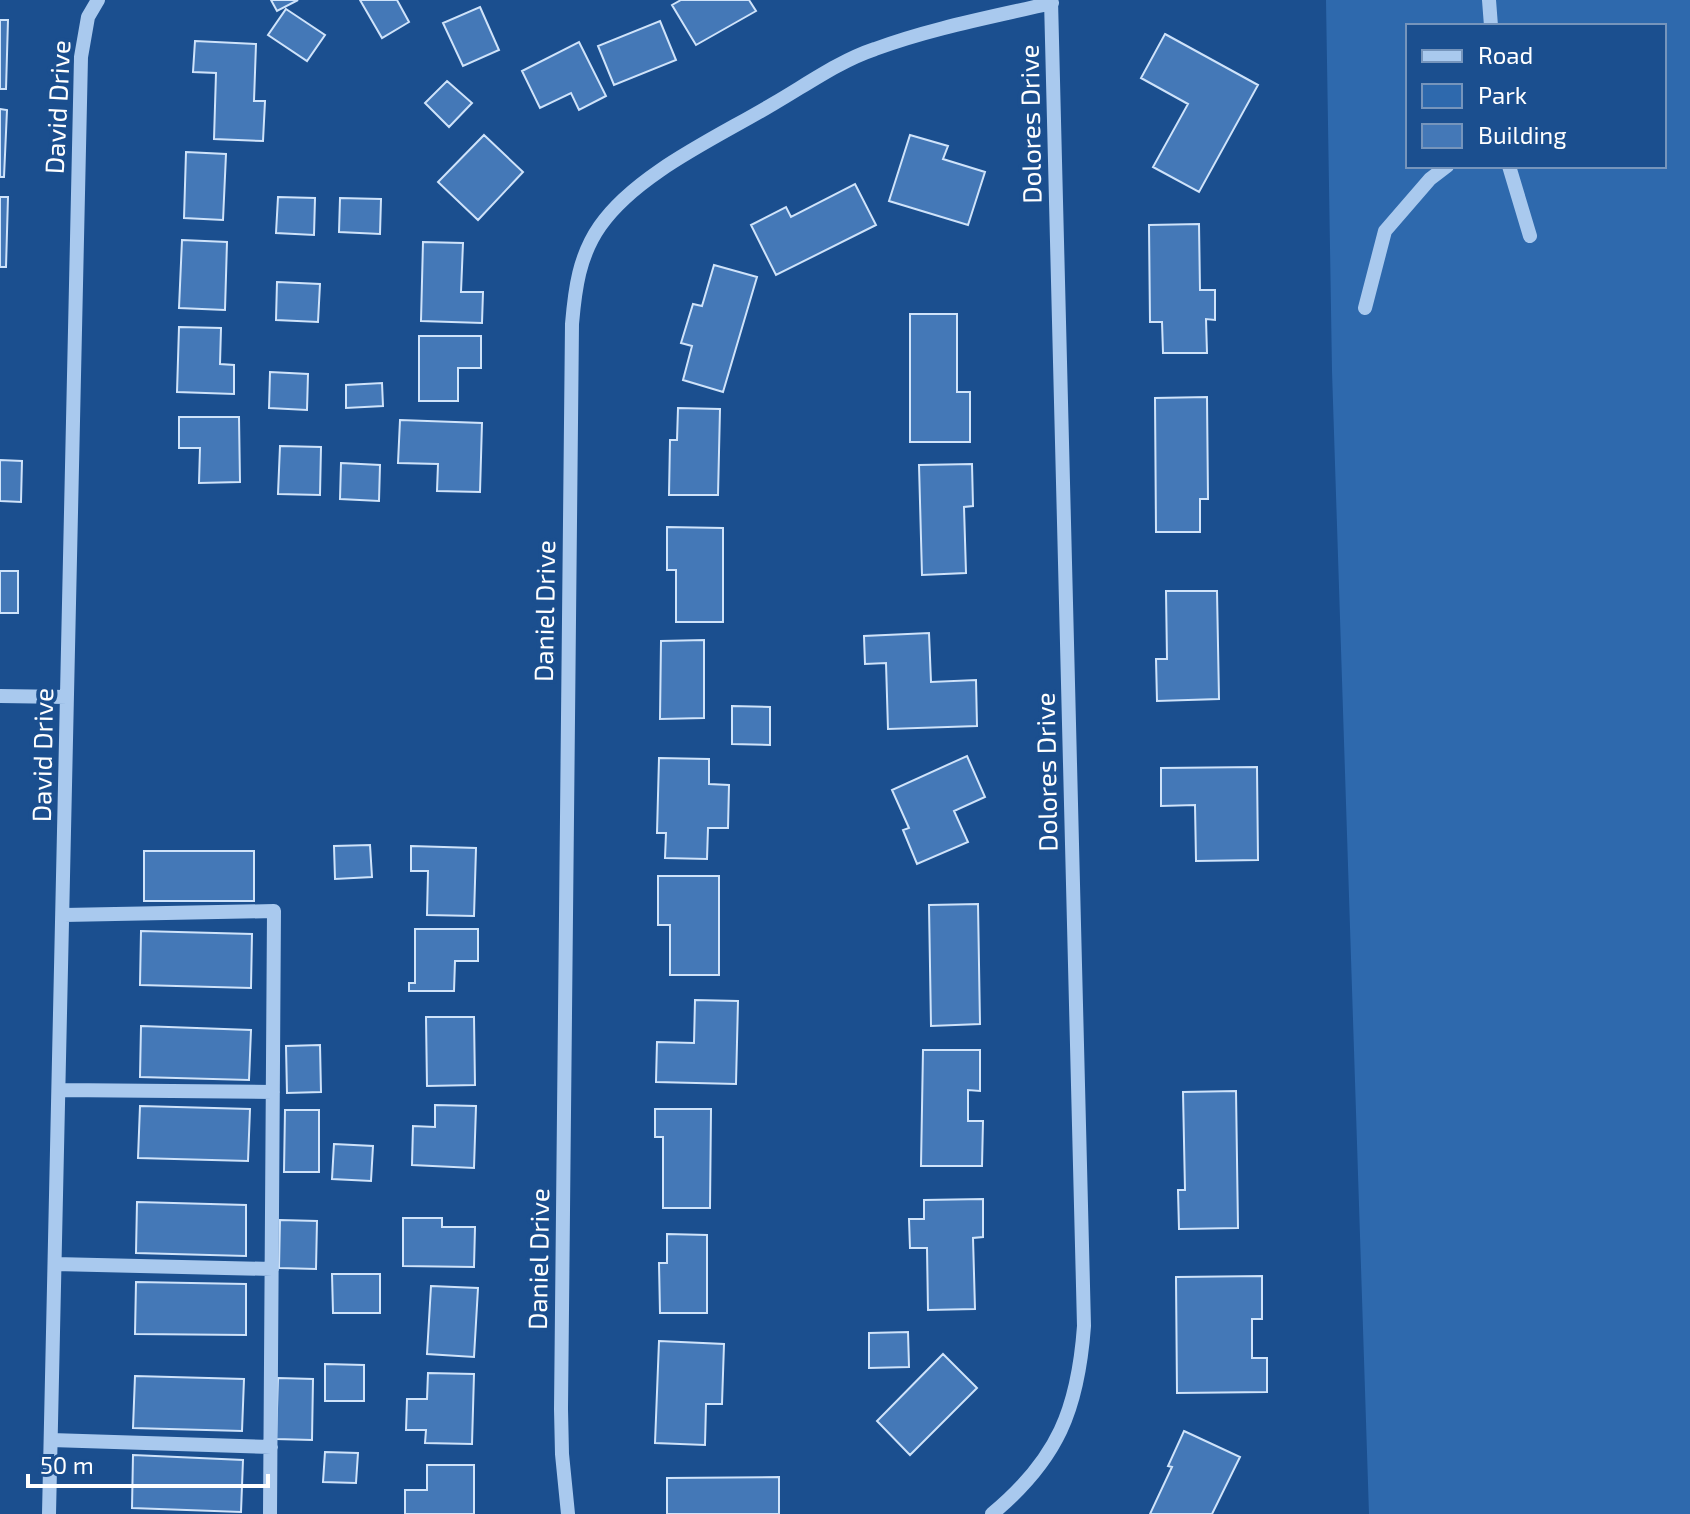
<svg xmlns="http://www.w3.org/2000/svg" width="1690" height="1514" font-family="'Exo 2',sans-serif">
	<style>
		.green { fill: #2e69ad; fill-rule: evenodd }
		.building { fill: #4478b7; stroke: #cfe3fa; stroke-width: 2 }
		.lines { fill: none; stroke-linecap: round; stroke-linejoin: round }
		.minor { stroke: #a9c9ee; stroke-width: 14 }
		.labels { text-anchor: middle; stroke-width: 8; stroke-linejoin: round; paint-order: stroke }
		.street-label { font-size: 26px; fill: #fff; stroke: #1b4f8f }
	</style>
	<rect width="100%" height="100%" fill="#1b4f8f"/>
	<path class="green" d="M 1326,0 L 1690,0 L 1690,1514 L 1369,1514 L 1332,371 ZM 1408,26 L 1664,26 L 1664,166 L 1408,166 Z"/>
	<path class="building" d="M 271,0 L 298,0 L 277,11 Z
		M 360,0 L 397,0 L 409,22 L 382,38 Z
		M 681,0 L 749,0 L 756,11 L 696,45 L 672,5 Z
		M 480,7 L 499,50 L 463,66 L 443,23 Z
		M 286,9 L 325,35 L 307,61 L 268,35 Z
		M 0,20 L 8,20 L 6,89 L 0,89 Z
		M 660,21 L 676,60 L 614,85 L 598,46 Z
		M 1165,34 L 1258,85 L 1199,192 L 1153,167 L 1188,104 L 1141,78 Z
		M 195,41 L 256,44 L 254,101 L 265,101 L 263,141 L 214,139 L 216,73 L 193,72 Z
		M 579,42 L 606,96 L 579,110 L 571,93 L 540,108 L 522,71 Z
		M 447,81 L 472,103 L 449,127 L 425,103 Z
		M 0,109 L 7,110 L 4,177 L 0,177 Z
		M 484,135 L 523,172 L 478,220 L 438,182 Z
		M 910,135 L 948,146 L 943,159 L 985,172 L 968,225 L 889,201 Z
		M 186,152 L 226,154 L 223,220 L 184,218 Z
		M 855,184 L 876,225 L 776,275 L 751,225 L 786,207 L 791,217 Z
		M 0,197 L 8,197 L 6,267 L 0,267 Z
		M 278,197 L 315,198 L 314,235 L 276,233 Z
		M 340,198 L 381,199 L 380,234 L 339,232 Z
		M 1199,224 L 1200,290 L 1215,290 L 1215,320 L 1206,319 L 1207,353 L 1163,353 L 1162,322 L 1150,322 L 1149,225 Z
		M 182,240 L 227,242 L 225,310 L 179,308 Z
		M 423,242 L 463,243 L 461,292 L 483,292 L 482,323 L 421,321 Z
		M 714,265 L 757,277 L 723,392 L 683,380 L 692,346 L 681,343 L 693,304 L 702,306 Z
		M 277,282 L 320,284 L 318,322 L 276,320 Z
		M 910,314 L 957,314 L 957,392 L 970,392 L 970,442 L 910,442 Z
		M 179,327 L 221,328 L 220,364 L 234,365 L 234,394 L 177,392 Z
		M 419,336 L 481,336 L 481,368 L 458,368 L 458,401 L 419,401 Z
		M 270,372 L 308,374 L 307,410 L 269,408 Z
		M 382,383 L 383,406 L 346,408 L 346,385 Z
		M 1207,397 L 1208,499 L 1200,499 L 1200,532 L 1156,532 L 1155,398 Z
		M 678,408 L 720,409 L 718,495 L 669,495 L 670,440 L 677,440 Z
		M 179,417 L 239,417 L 240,482 L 199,483 L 200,448 L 179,448 Z
		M 400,420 L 482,423 L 480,492 L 437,491 L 438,464 L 398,463 Z
		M 280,446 L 321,447 L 320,495 L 278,494 Z
		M 0,460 L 22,461 L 21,502 L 0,501 Z
		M 341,463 L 380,465 L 379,501 L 340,499 Z
		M 972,464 L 973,506 L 964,507 L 966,573 L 922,575 L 919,465 Z
		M 667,527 L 723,528 L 723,622 L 676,622 L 676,570 L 667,570 Z
		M 0,571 L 18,571 L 18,613 L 0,613 Z
		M 1166,591 L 1217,591 L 1219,699 L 1157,701 L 1156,659 L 1167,659 Z
		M 929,633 L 931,682 L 976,680 L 977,726 L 888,729 L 886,663 L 865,664 L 864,636 Z
		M 704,640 L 704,718 L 660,719 L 661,641 Z
		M 732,706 L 770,707 L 770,745 L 732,744 Z
		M 967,756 L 985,797 L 954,811 L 968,842 L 917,864 L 903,830 L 909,828 L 892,790 Z
		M 659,758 L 709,759 L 709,784 L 729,785 L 728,828 L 708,828 L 707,859 L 665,858 L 666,833 L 657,833 Z
		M 1257,767 L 1258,860 L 1196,861 L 1195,805 L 1161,806 L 1161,768 Z
		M 370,845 L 372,877 L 335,879 L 334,846 Z
		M 411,846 L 476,848 L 474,916 L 427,915 L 428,871 L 411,871 Z
		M 144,851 L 254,851 L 254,901 L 144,901 Z
		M 658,876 L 719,876 L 719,975 L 670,975 L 670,925 L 658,925 Z
		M 978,904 L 980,1024 L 931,1026 L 929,905 Z
		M 415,929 L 478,929 L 478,961 L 455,961 L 454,991 L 409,991 L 409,983 L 415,983 Z
		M 141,931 L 252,934 L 251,988 L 140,985 Z
		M 695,1000 L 738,1001 L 736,1084 L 656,1082 L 657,1042 L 694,1043 Z
		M 426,1017 L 474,1017 L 475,1085 L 427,1086 Z
		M 141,1026 L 251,1030 L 249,1080 L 140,1077 Z
		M 320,1045 L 321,1092 L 287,1093 L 286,1046 Z
		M 923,1050 L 980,1050 L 980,1091 L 968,1090 L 968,1121 L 983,1121 L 982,1166 L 921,1166 Z
		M 1236,1091 L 1238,1228 L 1179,1229 L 1178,1190 L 1185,1190 L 1183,1092 Z
		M 435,1105 L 476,1106 L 474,1168 L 412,1165 L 413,1126 L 435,1127 Z
		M 140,1106 L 250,1109 L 248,1161 L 138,1158 Z
		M 655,1109 L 711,1109 L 710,1208 L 663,1208 L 663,1137 L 655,1137 Z
		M 285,1110 L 319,1110 L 319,1172 L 284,1172 Z
		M 334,1144 L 373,1146 L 371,1181 L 332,1179 Z
		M 983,1199 L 983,1237 L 973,1238 L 975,1309 L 928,1310 L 927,1248 L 910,1248 L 909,1219 L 924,1219 L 924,1200 Z
		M 137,1202 L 246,1205 L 246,1256 L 136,1253 Z
		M 403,1218 L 442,1218 L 442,1227 L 475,1227 L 474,1267 L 403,1266 Z
		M 280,1220 L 317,1221 L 316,1269 L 279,1268 Z
		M 667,1234 L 707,1235 L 707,1313 L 660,1313 L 659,1263 L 667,1263 Z
		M 332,1274 L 380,1274 L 380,1313 L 333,1313 Z
		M 1262,1276 L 1262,1319 L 1252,1319 L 1252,1358 L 1267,1358 L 1267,1392 L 1177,1393 L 1176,1277 Z
		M 136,1282 L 246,1284 L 246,1335 L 135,1334 Z
		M 431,1286 L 478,1288 L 474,1357 L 427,1354 Z
		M 908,1332 L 909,1367 L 869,1368 L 869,1333 Z
		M 659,1341 L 724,1344 L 722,1404 L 706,1404 L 705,1445 L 655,1443 Z
		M 943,1354 L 977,1388 L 910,1455 L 877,1421 Z
		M 325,1364 L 364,1365 L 364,1401 L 325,1401 Z
		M 428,1373 L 474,1374 L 472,1444 L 425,1443 L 426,1430 L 406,1430 L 407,1399 L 427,1399 Z
		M 135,1376 L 244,1379 L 242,1431 L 133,1428 Z
		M 278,1378 L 313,1379 L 312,1440 L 276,1439 Z
		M 1184,1431 L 1240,1457 L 1212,1514 L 1150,1514 L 1172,1467 L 1168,1466 Z
		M 325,1452 L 358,1453 L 356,1483 L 323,1482 Z
		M 133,1455 L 243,1460 L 241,1512 L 132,1508 Z
		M 427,1465 L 474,1465 L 474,1514 L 405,1514 L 405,1490 L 427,1490 Z
		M 779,1477 L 779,1514 L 667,1514 L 667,1478 Z"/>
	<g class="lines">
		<path class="minor" d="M 1489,0 L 1491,26
			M 1509,166 L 1530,236
			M 1365,308 L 1385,231 L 1430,179 L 1447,166
			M 0,696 L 67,697
			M 64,915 L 274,911 L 270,1514
			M 60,1090 L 273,1092
			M 55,1264 L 272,1269
			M 51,1440 L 271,1447
			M 49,1514 L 81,57 L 88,17 L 98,0
			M 568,1514 L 562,1454 L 561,1409 L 572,324 C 575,289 579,256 600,226 C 637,173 718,137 773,104 C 806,85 839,61 875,49 C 932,28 992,17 1052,3
			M 992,1514 C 1058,1459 1078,1409 1084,1326 L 1051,0"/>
	</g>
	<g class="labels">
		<g class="street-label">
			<text transform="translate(58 107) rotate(-87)" y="9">David Drive</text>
			<text transform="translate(1031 124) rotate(-91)" y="9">Dolores Drive</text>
			<text transform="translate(545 611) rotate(-89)" y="9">Daniel Drive</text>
			<text transform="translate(43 755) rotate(-89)" y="9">David Drive</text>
			<text transform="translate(1047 772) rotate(-91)" y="9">Dolores Drive</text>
			<text transform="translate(539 1259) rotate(-89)" y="9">Daniel Drive</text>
		</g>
	</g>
	<rect x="1406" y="24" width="260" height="144" fill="#1b4f8f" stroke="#7695bc" stroke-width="2"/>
	<rect x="1422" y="50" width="40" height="12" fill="#a9c9ee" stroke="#7695bc" stroke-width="2"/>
	<text x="1478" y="64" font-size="24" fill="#ffffff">Road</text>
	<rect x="1422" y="84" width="40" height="24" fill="#2e69ad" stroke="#7695bc" stroke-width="2"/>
	<text x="1478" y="104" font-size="24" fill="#ffffff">Park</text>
	<rect x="1422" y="124" width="40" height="24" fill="#4478b7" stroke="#7695bc" stroke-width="2"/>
	<text x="1478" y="144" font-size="24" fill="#ffffff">Building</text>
	<path d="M28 1474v12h240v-12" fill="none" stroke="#ffffff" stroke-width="4"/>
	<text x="40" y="1474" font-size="24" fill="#ffffff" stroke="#1b4f8f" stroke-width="6" paint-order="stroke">50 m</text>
</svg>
